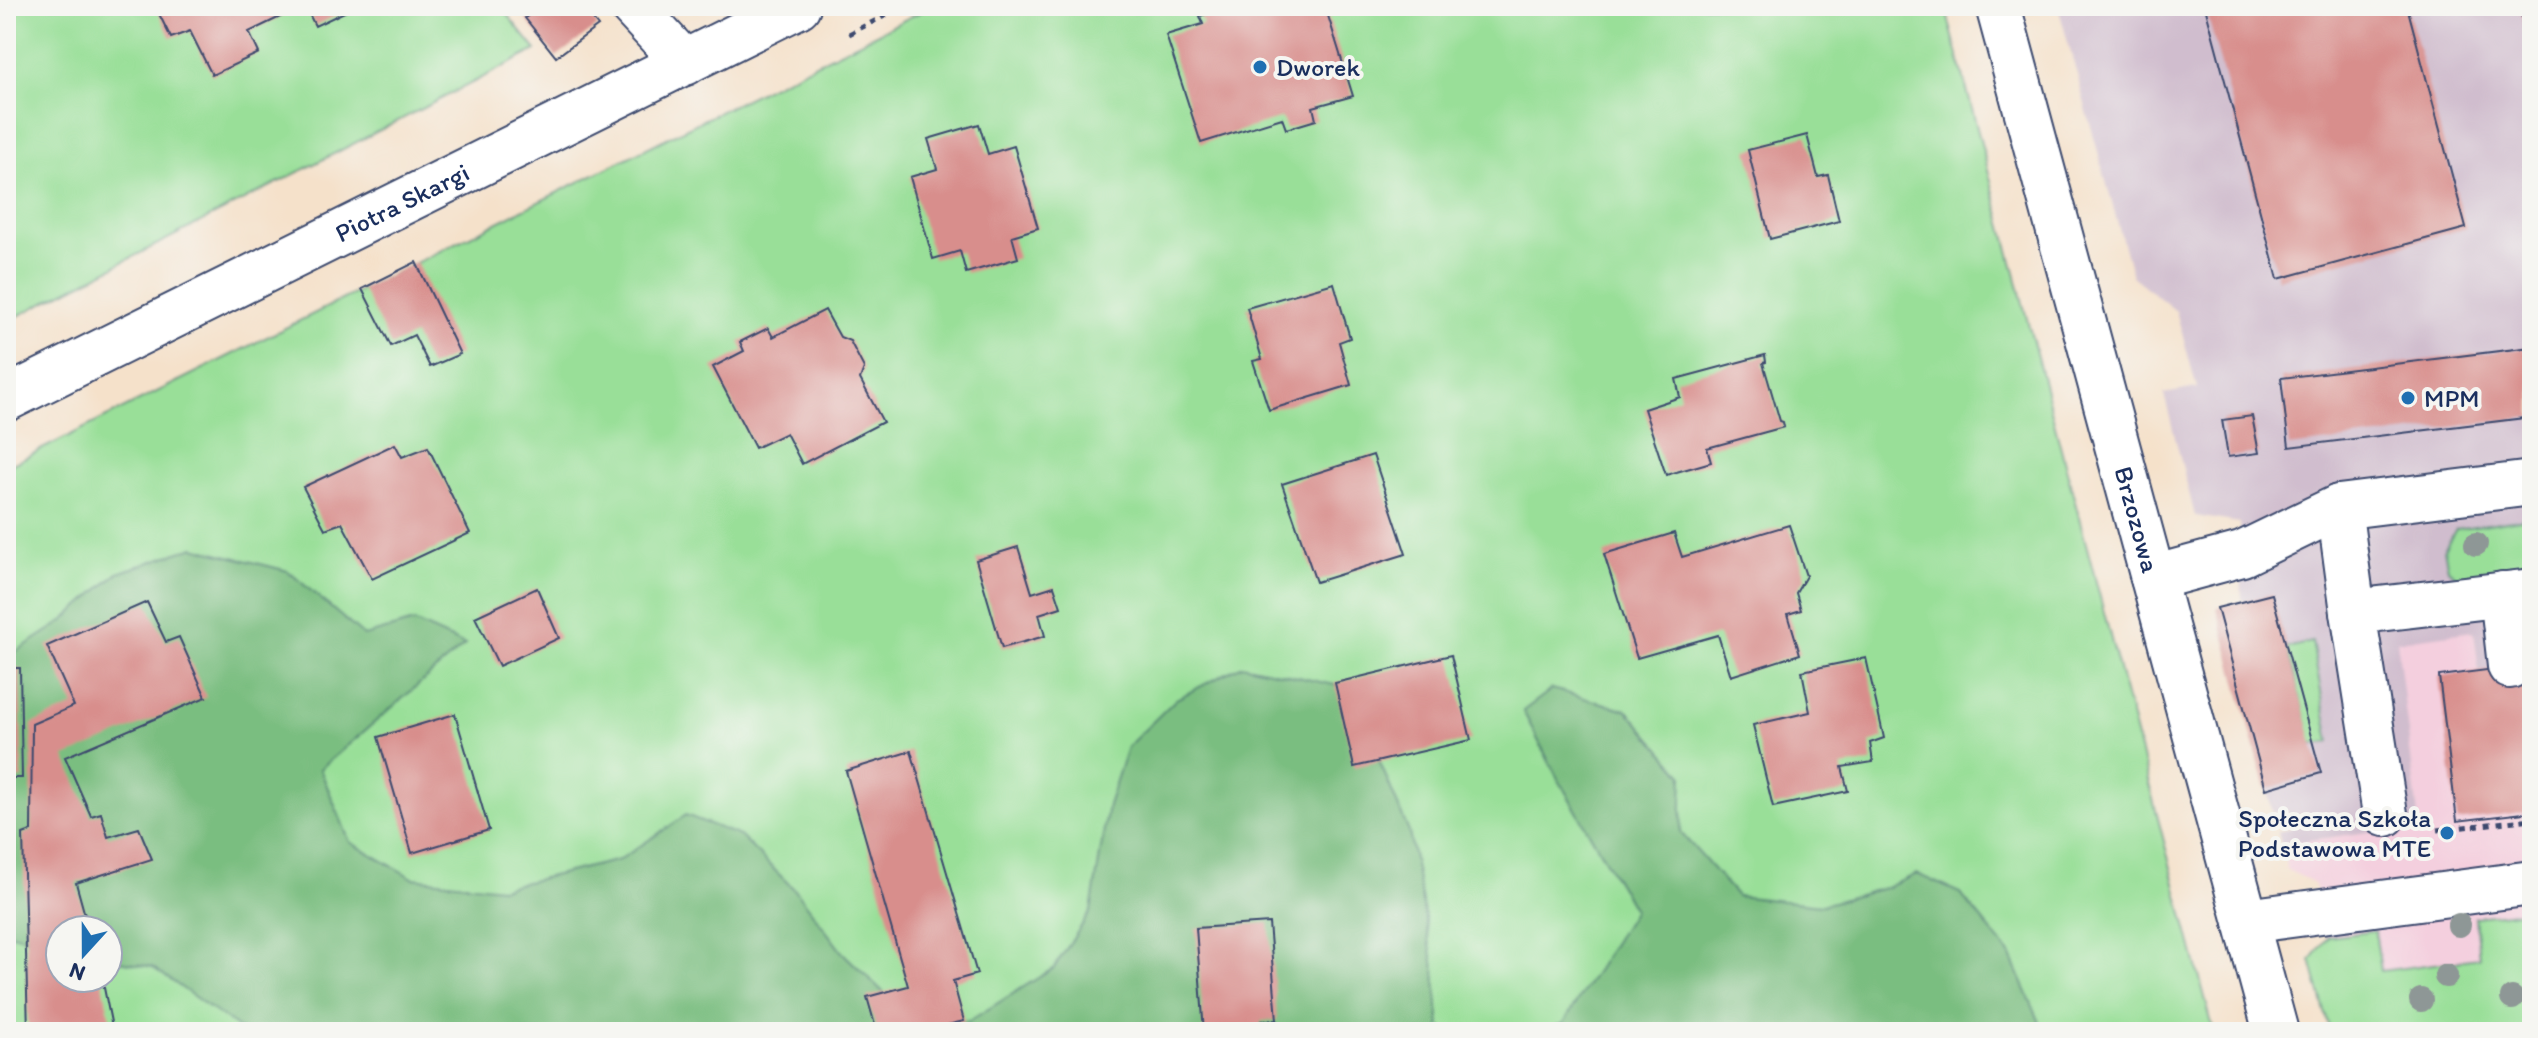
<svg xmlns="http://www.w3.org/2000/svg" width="2538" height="1038" font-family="Itim,sans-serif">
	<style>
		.built { fill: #f4cfde }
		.industrial { fill: #d0bdce }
		.green { fill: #99df98; stroke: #5a877b; stroke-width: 2; fill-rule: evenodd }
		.forest { fill: #7abe80; stroke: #4a766f; stroke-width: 2 }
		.building { fill: #d88e8c }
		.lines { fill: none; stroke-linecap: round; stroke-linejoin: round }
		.minor-casing { stroke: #3c4a6e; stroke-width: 48 }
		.path { stroke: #3c4a6e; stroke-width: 5; stroke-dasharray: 6 6; stroke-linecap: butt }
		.minor { stroke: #fff; stroke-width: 44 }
		.tree { fill: #8e9796 }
		.poi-dot { fill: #1f6fb2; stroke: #f6f6f2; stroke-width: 3 }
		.labels { text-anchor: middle; stroke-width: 8; stroke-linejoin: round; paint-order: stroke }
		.poi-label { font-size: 26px; fill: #1b2f5e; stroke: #f6f6f2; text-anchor: start }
		.street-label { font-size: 26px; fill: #1b2f5e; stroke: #f6f6f2 }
	</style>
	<rect width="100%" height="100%" fill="#f6f6f2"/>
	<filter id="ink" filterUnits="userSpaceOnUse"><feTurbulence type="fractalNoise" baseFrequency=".0125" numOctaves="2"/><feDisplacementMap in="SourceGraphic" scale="16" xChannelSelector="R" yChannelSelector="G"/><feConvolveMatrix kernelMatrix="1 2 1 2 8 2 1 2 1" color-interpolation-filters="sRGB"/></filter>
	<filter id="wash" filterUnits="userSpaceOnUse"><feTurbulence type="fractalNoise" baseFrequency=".006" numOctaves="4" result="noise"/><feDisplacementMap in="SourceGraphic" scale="32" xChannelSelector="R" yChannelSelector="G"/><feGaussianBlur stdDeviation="1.8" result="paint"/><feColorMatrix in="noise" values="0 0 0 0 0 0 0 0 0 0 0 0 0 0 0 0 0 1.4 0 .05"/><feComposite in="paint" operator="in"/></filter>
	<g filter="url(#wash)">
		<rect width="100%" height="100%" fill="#f5e1ca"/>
		<path class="built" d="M 2474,631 L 2479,671 L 2527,665 L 2525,648 L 2532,648 L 2532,1032 L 2330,1032 L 2311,960 L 2327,940 L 2322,911 L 2313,882 L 2287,870 L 2281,844 L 2419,825 L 2396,640 Z"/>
		<path class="industrial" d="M 2058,6 L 2532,6 L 2532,648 L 2525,649 L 2527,665 L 2479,671 L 2474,631 L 2397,641 L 2419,825 L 2281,844 L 2278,832 L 2291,828 L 2285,810 L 2273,813 L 2217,608 L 2242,601 L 2240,523 L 2195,516 L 2164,394 L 2197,388 L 2176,311 L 2132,276 Z"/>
		<path class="green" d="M 6,6 L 500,6 L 536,50 L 6,322 Z
			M 932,6 L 1945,6 L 2214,1032 L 6,1032 L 6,467 ZM 60,930 L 108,930 L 108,978 L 60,978 Z
			M 2532,517 L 2532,575 L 2460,580 L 2448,569 L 2444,549 L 2456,529 Z
			M 2312,642 L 2330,742 L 2312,744 L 2287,648 Z
			M 2532,910 L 2532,1032 L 2330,1032 L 2311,960 L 2328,937 L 2375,931 L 2381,971 L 2479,958 L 2475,917 Z"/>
		<path class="forest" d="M 194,547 L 288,571 L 364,636 L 414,622 L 465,645 L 320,769 L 350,842 L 413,878 L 501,888 L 619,860 L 686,815 L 740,836 L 798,893 L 842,952 L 911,1019 L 969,1021 L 1054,968 L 1091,911 L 1108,805 L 1127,747 L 1176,699 L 1242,665 L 1349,688 L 1409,832 L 1435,972 L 1440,1027 L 1452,1032 L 244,1032 L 152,967 L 108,959 L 108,930 L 60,930 L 37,941 L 6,932 L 6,658 L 62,622 L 118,573 Z
			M 1552,689 L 1627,710 L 1683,775 L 1681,833 L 1737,896 L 1822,905 L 1888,887 L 1917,874 L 1960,893 L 2010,954 L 2039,1020 L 2040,1032 L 1533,1032 L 1563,1024 L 1634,910 L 1557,777 L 1523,711 Z"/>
		<g id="blocks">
			<path class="building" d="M 155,6 L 303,6 L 249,32 L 259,53 L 212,75 L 190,31 L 171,38 Z
				M 305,6 L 357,6 L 315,26 Z
				M 540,6 L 582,6 L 598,26 L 556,57 L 525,18 Z
				M 1230,6 L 1325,6 L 1353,96 L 1313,107 L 1316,120 L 1286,129 L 1282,118 L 1201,143 L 1166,35 L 1203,24 L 1200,16 Z
				M 2205,6 L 2407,6 L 2466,228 L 2278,279 Z
				M 2520,6 L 2532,6 L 2532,67 L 2530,67 Z
				M 979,124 L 988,154 L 1014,146 L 1038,228 L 1012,236 L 1018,258 L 966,273 L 960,251 L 933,259 L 910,177 L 937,169 L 928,139 Z
				M 1807,135 L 1818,177 L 1828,175 L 1839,221 L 1770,239 L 1748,150 Z
				M 416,262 L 460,354 L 430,367 L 414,335 L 391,346 L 362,289 Z
				M 1334,283 L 1350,338 L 1339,342 L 1351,385 L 1269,410 L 1253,361 L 1262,359 L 1247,308 Z
				M 825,310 L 840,337 L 850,341 L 864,368 L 860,379 L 883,422 L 802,464 L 786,433 L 755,448 L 713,367 L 744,351 L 740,342 L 768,328 L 773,337 Z
				M 2532,347 L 2532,417 L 2289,447 L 2281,378 Z
				M 1765,355 L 1766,362 L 1763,363 L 1780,421 L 1783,422 L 1784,427 L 1707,448 L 1711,462 L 1666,475 L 1644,409 L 1680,397 L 1676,379 Z
				M 2252,416 L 2259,453 L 2228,457 L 2222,420 Z
				M 395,444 L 402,457 L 428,447 L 470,533 L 372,579 L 342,523 L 325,529 L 303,487 Z
				M 1373,455 L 1406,554 L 1316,582 L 1282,484 Z
				M 1789,525 L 1806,576 L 1796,593 L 1801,610 L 1788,614 L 1800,654 L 1731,676 L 1718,635 L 1637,658 L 1604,554 L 1674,533 L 1682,557 Z
				M 1018,547 L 1032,593 L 1054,586 L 1061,607 L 1039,614 L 1045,636 L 1002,648 L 976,560 Z
				M 537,588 L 559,638 L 499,666 L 475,617 Z
				M 2272,594 L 2321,773 L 2266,789 L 2217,608 Z
				M 147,602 L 166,642 L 179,637 L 206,697 L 65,757 L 91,816 L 101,813 L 108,837 L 139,828 L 152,859 L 76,883 L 89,930 L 60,930 L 60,978 L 102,978 L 113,1032 L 28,1032 L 23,834 L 31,831 L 32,724 L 74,706 L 47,646 Z
				M 2525,648 L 2532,648 L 2532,812 L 2457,821 L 2439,676 L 2527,665 Z
				M 1451,655 L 1471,740 L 1354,767 L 1335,683 Z
				M 1866,658 L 1884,738 L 1870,743 L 1873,762 L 1842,767 L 1848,791 L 1773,807 L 1753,725 L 1810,712 L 1802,671 Z
				M 6,668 L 20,668 L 22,778 L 6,778 Z
				M 455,714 L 489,830 L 412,853 L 378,737 Z
				M 911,751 L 977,974 L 953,981 L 964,1021 L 918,1032 L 877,1032 L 867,997 L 908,986 L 846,771 Z
				M 1269,923 L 1277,1020 L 1261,1021 L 1262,1032 L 1204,1032 L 1196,928 Z"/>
		</g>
	</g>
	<g filter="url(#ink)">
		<use href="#blocks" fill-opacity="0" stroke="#3c4a6e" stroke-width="2"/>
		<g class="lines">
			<g class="minor-casing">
				<g id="minor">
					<path d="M 632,6 L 685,63"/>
					<path id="s1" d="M 1998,6 L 2276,1032"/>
					<path id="s2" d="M 6,399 L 798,6"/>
					<path d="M 2339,507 L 2353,612"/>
					<path d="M 2153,578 L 2242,554 L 2339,507 L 2532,483"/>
					<path d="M 2502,594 L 2510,666"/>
					<path d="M 2385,814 L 2353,612 L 2532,591"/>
					<path d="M 2246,921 L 2532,883"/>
				</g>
			</g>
			<path class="path" d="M 849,34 L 904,6
				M 2438,830 L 2532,819"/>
			<use href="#minor" class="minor"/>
		</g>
		<g class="tree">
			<circle cx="2476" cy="544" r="12"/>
			<circle cx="2459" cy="925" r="12"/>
			<circle cx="2446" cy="976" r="12"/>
			<circle cx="2512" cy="998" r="12"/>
			<circle cx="2421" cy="1000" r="12"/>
		</g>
	</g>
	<g class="poi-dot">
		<circle cx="1260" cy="67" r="8"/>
		<circle cx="2408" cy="398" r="8"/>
		<circle cx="2447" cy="833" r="8"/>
	</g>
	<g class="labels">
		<g class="poi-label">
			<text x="1276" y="76">Dworek</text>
			<text x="2424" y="407">MPM</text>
			<text x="2431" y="827" text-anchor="end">Społeczna Szkoła<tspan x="2431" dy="30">Podstawowa MTE</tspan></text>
		</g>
		<g class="street-label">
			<text dy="9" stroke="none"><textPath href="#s2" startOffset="442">Piotra Skargi</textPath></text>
			<text dy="9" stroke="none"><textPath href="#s1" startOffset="532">Brzozowa</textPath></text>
		</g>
	</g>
	<rect width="2538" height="1038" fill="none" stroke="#f6f6f2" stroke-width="32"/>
	<g transform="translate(84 954) rotate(201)"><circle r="38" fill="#f6f6f2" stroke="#9ea6b7" stroke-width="2"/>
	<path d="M0-6L14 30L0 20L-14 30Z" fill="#1f6fb2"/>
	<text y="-12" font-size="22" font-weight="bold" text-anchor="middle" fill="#1b2f5e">N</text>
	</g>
</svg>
